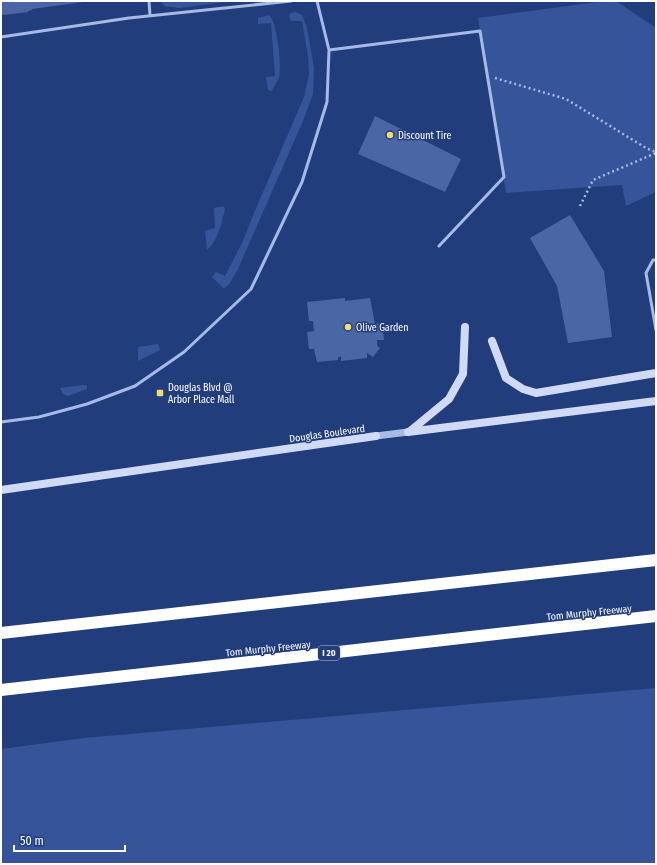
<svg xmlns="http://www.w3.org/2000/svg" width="657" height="865" font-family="'Fira Sans Condensed',sans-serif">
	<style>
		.green { fill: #36549a }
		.building { fill: #4b66a5 }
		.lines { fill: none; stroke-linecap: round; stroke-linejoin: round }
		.path { stroke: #a6bae6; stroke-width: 2.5; stroke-dasharray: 2 3; stroke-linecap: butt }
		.service { stroke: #a6bae6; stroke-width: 3 }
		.tertiary { stroke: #a6bae6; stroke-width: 7 }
		.secondary { stroke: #d0daf5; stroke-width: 8 }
		.motorway { stroke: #fff; stroke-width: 12 }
		.poi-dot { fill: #f1dd69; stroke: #223d7c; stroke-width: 1.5 }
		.labels { text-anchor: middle; stroke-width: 3; stroke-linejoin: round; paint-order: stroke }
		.shield { fill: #223d7c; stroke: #bdc5d8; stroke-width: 1 }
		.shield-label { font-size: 9px; font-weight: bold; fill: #fff }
		.poi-label { font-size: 10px; fill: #fff; stroke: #223d7c; text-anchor: start }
		.street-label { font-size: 10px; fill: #fff; stroke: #223d7c }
	</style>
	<rect width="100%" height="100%" fill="#223d7c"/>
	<path class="green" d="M 161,1 L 234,1 L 179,8 L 164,6 Z
		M 605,1 L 616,1 L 656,28 L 656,192 L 626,206 L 622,185 L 506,193 L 478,18 Z
		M 296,12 L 302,15 L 307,28 L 314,68 L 313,94 L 303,121 L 238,269 L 230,283 L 224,289 L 212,277 L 216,272 L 225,276 L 243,241 L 254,213 L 304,97 L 309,74 L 308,56 L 302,21 L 291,21 L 289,16 L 291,13 Z
		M 269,15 C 277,21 282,66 279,77 C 278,81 274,86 272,91 L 268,90 L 266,77 L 275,76 L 271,23 L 258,24 L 258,18 Z
		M 224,206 L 225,210 C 221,224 218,241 207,250 L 205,231 L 215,228 L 214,208 Z
		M 158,344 L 160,350 L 138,361 L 138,347 Z
		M 82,385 L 87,385 L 87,389 L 68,396 L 63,394 L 60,388 Z
		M 656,688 L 656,864 L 1,864 L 1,749 L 84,738 Z"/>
	<path class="building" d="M 1,1 L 83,1 L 83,2 L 32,9 L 32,10 L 28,11 L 28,12 L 4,15 L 1,14 Z
		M 375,116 L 461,159 L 445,192 L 358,154 Z
		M 570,215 L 604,271 L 612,337 L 568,343 L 557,286 L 530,238 Z
		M 345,298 L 345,301 L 370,298 L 375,324 L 382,323 L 384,340 L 377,340 L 377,346 L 380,348 L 373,357 L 367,353 L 367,358 L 341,361 L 341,357 L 338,357 L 338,360 L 317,362 L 314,349 L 309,349 L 307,332 L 314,331 L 313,321 L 309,321 L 307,302 Z"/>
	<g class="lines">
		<path class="path" d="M 495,78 L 566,99 L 646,148 L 656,152
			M 580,206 L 593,180 L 656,153"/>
		<path class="service" d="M 149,1 L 150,16
			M 1,37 L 129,18 L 291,1
			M 329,50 L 480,31 L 504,177 L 439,246
			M 656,260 L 653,260 L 646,273 L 656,330
			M 1,422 L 39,417 L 87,404 L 135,386 L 184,352 L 251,289 L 302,182 L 327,102 L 329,50 L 317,1"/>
		<path class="tertiary" d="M 376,436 L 408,432"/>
		<path class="secondary" d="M 492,341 L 506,378 L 523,389 L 536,393 L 656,373
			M 408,432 L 656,401
			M 409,432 L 449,399 L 463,374 L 465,327
			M 1,490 L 376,436"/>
		<path class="motorway" d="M 1,633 L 656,560
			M 1,690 L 656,616"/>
	</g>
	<g class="poi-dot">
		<circle cx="390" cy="135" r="4"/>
		<circle cx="348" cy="327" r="4"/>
		<rect x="156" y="389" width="8" height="8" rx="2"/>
	</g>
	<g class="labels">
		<rect class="shield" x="318" y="646" width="22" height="14" rx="3"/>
		<g class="shield-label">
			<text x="329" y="656">I 20</text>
		</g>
		<g class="poi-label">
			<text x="398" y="139">Discount Tire</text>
			<text x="356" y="331">Olive Garden</text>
			<text x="168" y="391">Douglas Blvd @<tspan x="168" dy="12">Arbor Place Mall</tspan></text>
		</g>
		<g class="street-label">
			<text transform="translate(327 433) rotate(-8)" y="4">Douglas Boulevard</text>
			<text transform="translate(589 612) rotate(-6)" y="4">Tom Murphy Freeway</text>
			<text transform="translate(268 648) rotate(-6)" y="4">Tom Murphy Freeway</text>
		</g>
	</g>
	<rect width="657" height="865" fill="none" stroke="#ffffff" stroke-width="4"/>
	<path d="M14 845v6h111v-6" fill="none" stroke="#ffffff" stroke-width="2"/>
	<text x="20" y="845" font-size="12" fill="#ffffff" stroke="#223d7c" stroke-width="3" paint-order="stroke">50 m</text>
</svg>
